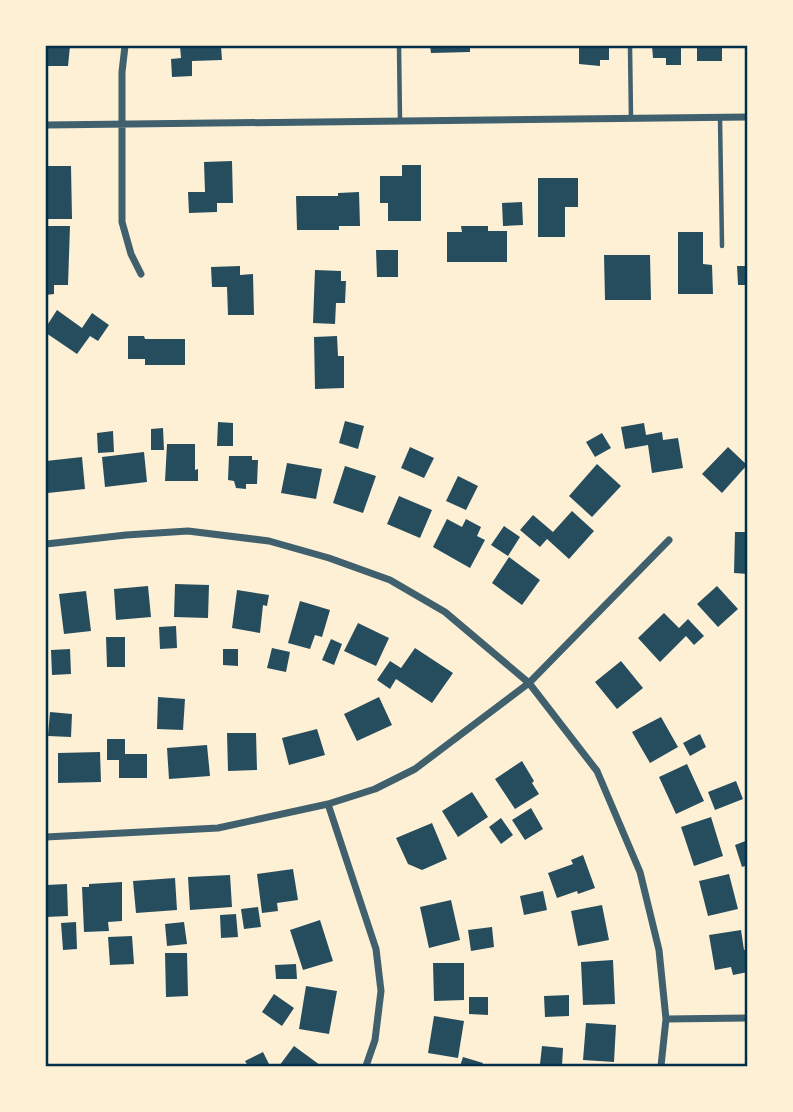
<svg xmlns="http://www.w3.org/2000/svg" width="793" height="1112" font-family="'Noto Serif',serif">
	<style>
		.building { fill: #264d5e }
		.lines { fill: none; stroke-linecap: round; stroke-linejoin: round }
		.service { stroke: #3f606c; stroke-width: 4.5 }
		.minor { stroke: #3f606c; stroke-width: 7 }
		.neatline { fill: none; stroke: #003049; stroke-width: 2.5 }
	</style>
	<rect width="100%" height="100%" fill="#fdf0d5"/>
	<path class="building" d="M 46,46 L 70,46 L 68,66 L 46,66 Z
		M 180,46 L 221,46 L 222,60 L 192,61 L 192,76 L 172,77 L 171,59 L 181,58 Z
		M 430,46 L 470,46 L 470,52 L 431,53 Z
		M 579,46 L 609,46 L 609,60 L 600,60 L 600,66 L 579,64 Z
		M 652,46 L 681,46 L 681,65 L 666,65 L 666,58 L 653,58 Z
		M 697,46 L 722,46 L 722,61 L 697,61 Z
		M 232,161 L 233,203 L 217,203 L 217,212 L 189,213 L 188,192 L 205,192 L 204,162 Z
		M 402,165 L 421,165 L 421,221 L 388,221 L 388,203 L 380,203 L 380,176 L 402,176 Z
		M 46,166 L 71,166 L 72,219 L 47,219 Z
		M 538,178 L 578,178 L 578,207 L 565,207 L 565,237 L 538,237 Z
		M 359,192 L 360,226 L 339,226 L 339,230 L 297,230 L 296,196 L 338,196 L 338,193 Z
		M 522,202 L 523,225 L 503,226 L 502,203 Z
		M 46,226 L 70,226 L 68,285 L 54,285 L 54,294 L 46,295 Z
		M 461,226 L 488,226 L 488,231 L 507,231 L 507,262 L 447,262 L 447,232 L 462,232 Z
		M 678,232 L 703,232 L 703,264 L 712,265 L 713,294 L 678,294 Z
		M 376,250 L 398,250 L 398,277 L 377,277 Z
		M 604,255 L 650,255 L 651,300 L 605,300 Z
		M 240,266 L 240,275 L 253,274 L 254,315 L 228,315 L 227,287 L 212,287 L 211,267 Z
		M 737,266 L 748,266 L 748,285 L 738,285 Z
		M 315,270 L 341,271 L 341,281 L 346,281 L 345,303 L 336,303 L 335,324 L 313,323 Z
		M 57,310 L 82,328 L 92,313 L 109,325 L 98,341 L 90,336 L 77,354 L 46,333 L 46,327 Z
		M 128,336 L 144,336 L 145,339 L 185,339 L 185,365 L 145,365 L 145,359 L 128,359 Z
		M 337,336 L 338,356 L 344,356 L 344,388 L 315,389 L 314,337 Z
		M 345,421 L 364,426 L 358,449 L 339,443 Z
		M 218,422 L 233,423 L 233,446 L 217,446 Z
		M 644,423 L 646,435 L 662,432 L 663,440 L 678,438 L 683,468 L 652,473 L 648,445 L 625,449 L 621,427 Z
		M 163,428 L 164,450 L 151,450 L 151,429 Z
		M 113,431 L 114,452 L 98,453 L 97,433 Z
		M 602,433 L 611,448 L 595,457 L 586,442 Z
		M 167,444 L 195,444 L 195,470 L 198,469 L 198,481 L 165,481 Z
		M 410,447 L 434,458 L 424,478 L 401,468 Z
		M 728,447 L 747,465 L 722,493 L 702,474 Z
		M 144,452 L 147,482 L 105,487 L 102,457 Z
		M 229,456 L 252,456 L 252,460 L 258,460 L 257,484 L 246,484 L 246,489 L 236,488 L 234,481 L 228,480 Z
		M 82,457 L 85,489 L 48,493 L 46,461 Z
		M 287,463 L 322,469 L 316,499 L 281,493 Z
		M 597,464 L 621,486 L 592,517 L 569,496 Z
		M 345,466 L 376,476 L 363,513 L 333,503 Z
		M 458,476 L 478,486 L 466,510 L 446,501 Z
		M 399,496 L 432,510 L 420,538 L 387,524 Z
		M 572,511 L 594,531 L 569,559 L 547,539 L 540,547 L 520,530 L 533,515 L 553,532 Z
		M 447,519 L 462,527 L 466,519 L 481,527 L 477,536 L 485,540 L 470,568 L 433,547 Z
		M 504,526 L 520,537 L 508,556 L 491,545 Z
		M 735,532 L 748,532 L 748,574 L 734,573 Z
		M 509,557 L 540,580 L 522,605 L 492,583 Z
		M 175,584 L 209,585 L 208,618 L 174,617 Z
		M 148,586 L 151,617 L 116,620 L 114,589 Z
		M 717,586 L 738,609 L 718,627 L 697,604 Z
		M 237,590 L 269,595 L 267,606 L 263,605 L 260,633 L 232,628 Z
		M 86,591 L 91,631 L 64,634 L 59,594 Z
		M 300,601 L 330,610 L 322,637 L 315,635 L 310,649 L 288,643 Z
		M 664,613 L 679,628 L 688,619 L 704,636 L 694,645 L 686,636 L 660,662 L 638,638 Z
		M 358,623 L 389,638 L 376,666 L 344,651 Z
		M 176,626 L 177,648 L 160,649 L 159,627 Z
		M 106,637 L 125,637 L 125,667 L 107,667 Z
		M 331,639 L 342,644 L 334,665 L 322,660 Z
		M 272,648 L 290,652 L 286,672 L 267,668 Z
		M 415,648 L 453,673 L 432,703 L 396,679 L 390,689 L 377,680 L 390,661 L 401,668 Z
		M 70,649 L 71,674 L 52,675 L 51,650 Z
		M 223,649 L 238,649 L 238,666 L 223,665 Z
		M 621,661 L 643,688 L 617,709 L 595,682 Z
		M 158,697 L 185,699 L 183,730 L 157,729 Z
		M 379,697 L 392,725 L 357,741 L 344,714 Z
		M 50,712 L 72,714 L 71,737 L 48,736 Z
		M 661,717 L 678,747 L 650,763 L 632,732 Z
		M 317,729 L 325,755 L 289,765 L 282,738 Z
		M 227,733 L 256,733 L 257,770 L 228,771 Z
		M 700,734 L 706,747 L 690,756 L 683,743 Z
		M 107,739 L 125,739 L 125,754 L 147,754 L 147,778 L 119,778 L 119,760 L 107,760 Z
		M 207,745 L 210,776 L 169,779 L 167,748 Z
		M 100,752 L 101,782 L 58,783 L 58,753 Z
		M 522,761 L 534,781 L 532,783 L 539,794 L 515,809 L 495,779 Z
		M 687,764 L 704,801 L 676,814 L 659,777 Z
		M 736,781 L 743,799 L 715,810 L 708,792 Z
		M 472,792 L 488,817 L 458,837 L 442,811 Z
		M 531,808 L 543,829 L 525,840 L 512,820 Z
		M 711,817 L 723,856 L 694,866 L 681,827 Z
		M 501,818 L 513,835 L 501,844 L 489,827 Z
		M 432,823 L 447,859 L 422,870 L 408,864 L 396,838 Z
		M 748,840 L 748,865 L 742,867 L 735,845 Z
		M 583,855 L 595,888 L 578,894 L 577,891 L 557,898 L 548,873 L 573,864 L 571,860 Z
		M 293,869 L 298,900 L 277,903 L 278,911 L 262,913 L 257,874 Z
		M 729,874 L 738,909 L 708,916 L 699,881 Z
		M 230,875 L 232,907 L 190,910 L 188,877 Z
		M 175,878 L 177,910 L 136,913 L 133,881 Z
		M 122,882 L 122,921 L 108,922 L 109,931 L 84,932 L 82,887 L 89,887 L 89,884 Z
		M 67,884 L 68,916 L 46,917 L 46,885 Z
		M 543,891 L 547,910 L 524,915 L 520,896 Z
		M 451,900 L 460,940 L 429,948 L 420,907 Z
		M 602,905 L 609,940 L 578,946 L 571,911 Z
		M 258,907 L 261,927 L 244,929 L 241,909 Z
		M 236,914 L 238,937 L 221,938 L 220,915 Z
		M 320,920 L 333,961 L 303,970 L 290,930 Z
		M 76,922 L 77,949 L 63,950 L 61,923 Z
		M 184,922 L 187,944 L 167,946 L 165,924 Z
		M 492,927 L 494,947 L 471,951 L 468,930 Z
		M 741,930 L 744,950 L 748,949 L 748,972 L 733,975 L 731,967 L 715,970 L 709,935 Z
		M 132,936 L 134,964 L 110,965 L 108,937 Z
		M 165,953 L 187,953 L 188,996 L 166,997 Z
		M 613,960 L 615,1004 L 583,1005 L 581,962 Z
		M 433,963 L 464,963 L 464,1000 L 434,1001 Z
		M 296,964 L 297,979 L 276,979 L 275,965 Z
		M 306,986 L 337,991 L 329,1034 L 299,1029 Z
		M 274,994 L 294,1008 L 282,1026 L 262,1012 Z
		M 569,995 L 569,1016 L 545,1017 L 544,996 Z
		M 469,997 L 488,997 L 488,1015 L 469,1014 Z
		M 434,1016 L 464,1021 L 458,1058 L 428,1053 Z
		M 586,1023 L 616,1025 L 614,1062 L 583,1060 Z
		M 294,1046 L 320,1065 L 318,1066 L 279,1066 Z
		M 542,1046 L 563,1048 L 562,1066 L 540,1064 Z
		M 263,1052 L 270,1066 L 248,1066 L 245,1061 Z
		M 463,1057 L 483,1063 L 482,1066 L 460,1066 Z"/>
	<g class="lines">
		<path class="service" d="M 399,46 L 400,121
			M 630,46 L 631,118
			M 720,118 L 722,246"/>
		<path class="minor" d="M 125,46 L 122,72 L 122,222 L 131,254 L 141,274
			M 46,125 L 748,117
			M 46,544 L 126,535 L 188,531 L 269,541 L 329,558 L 390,580 L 445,612 L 529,683 L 597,771 L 640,872 L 659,950 L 666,1019 L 661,1066
			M 328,804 L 376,949 L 381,991 L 375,1040 L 366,1066
			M 46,837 L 218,828 L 328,804 L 375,789 L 415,769 L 529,683 L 669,540
			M 666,1019 L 748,1018"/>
	</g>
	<rect width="793" height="1112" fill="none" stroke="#fdf0d5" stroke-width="94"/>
	<rect x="47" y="47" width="699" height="1018" class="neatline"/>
</svg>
